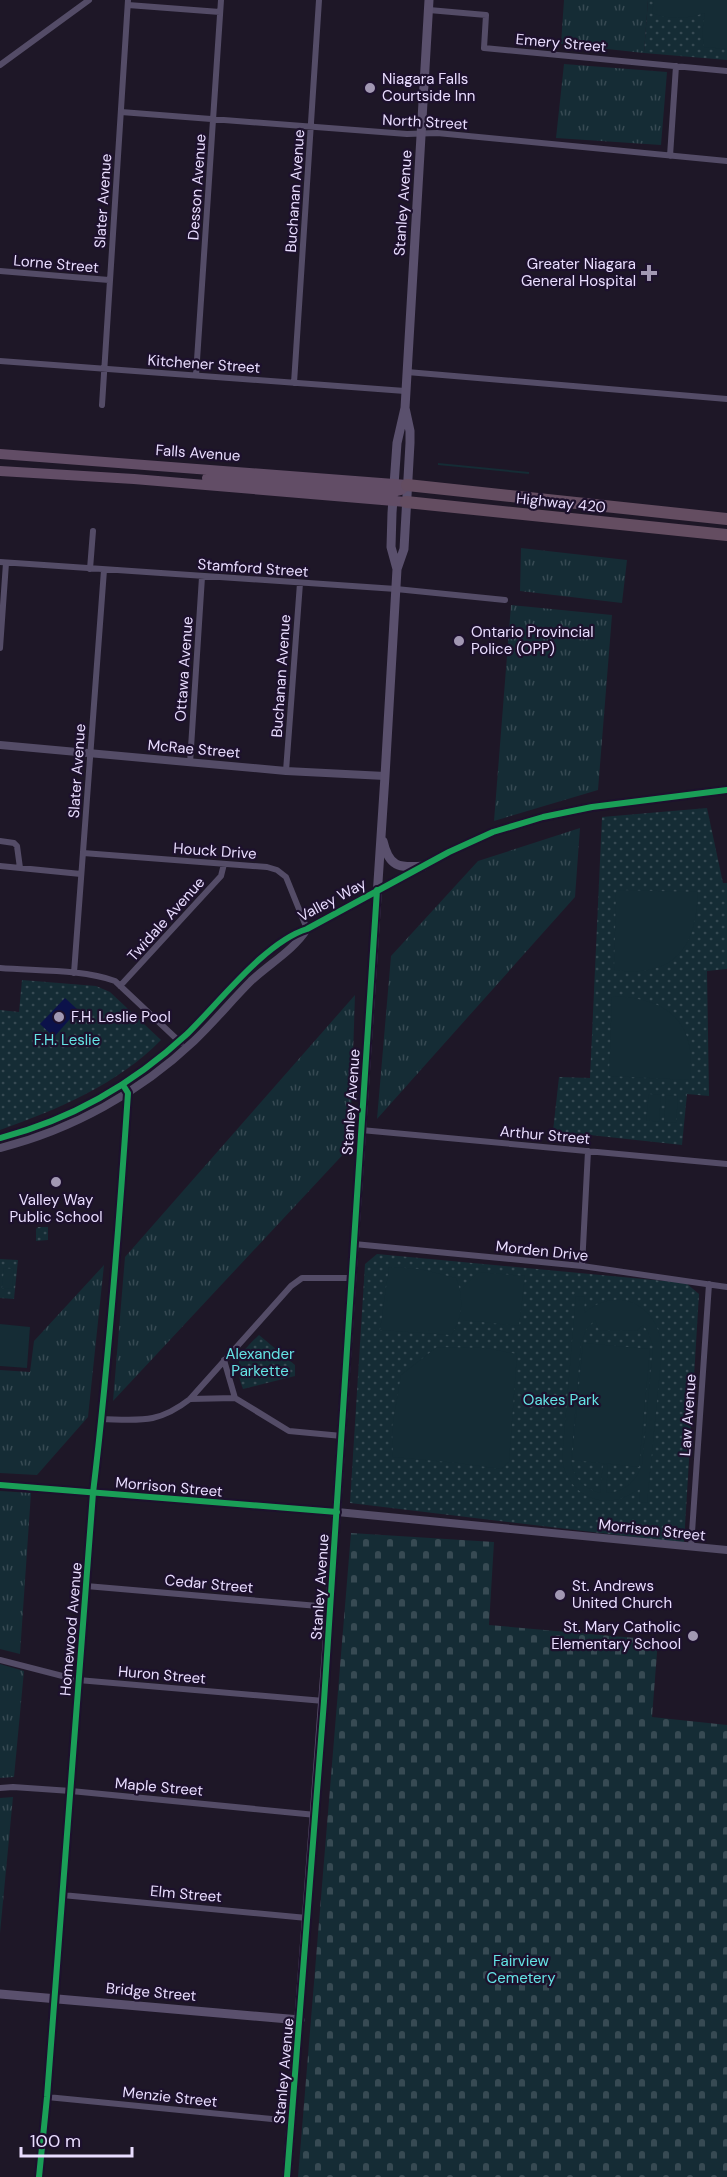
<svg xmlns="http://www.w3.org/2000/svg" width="727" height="2177" font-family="'DM Sans',sans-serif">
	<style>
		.grass { fill: url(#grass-tufts) }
		.cemetery { fill: url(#cemetery-stones) }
		.park { fill: url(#park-dots) }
		.garden { fill: #152c35; fill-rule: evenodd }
		.water { fill: #0c124a }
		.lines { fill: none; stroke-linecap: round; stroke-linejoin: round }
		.minor { stroke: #544c67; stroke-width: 6 }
		.tertiary { stroke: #544c67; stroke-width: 8 }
		.secondary { stroke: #5a506d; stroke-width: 9 }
		.trunk { stroke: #624d66; stroke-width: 10 }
		.motorway { stroke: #644d61; stroke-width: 12 }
		.cycleway-casing { stroke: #1d112d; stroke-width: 10 }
		.cycleway { stroke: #1a9f57; stroke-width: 6 }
		.poi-dot { fill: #a298b3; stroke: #1d112d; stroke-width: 2 }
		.labels { text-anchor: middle; stroke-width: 4.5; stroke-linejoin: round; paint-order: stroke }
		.street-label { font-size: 15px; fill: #e9ddff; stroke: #1d112d }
		.poi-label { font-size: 15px; fill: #e9ddff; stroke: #1d112d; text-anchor: start }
		.park-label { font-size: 15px; fill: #64e3e4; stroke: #1d112d }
	</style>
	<defs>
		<pattern id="grass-tufts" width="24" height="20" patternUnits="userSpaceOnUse" patternTransform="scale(1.5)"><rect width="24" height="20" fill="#152c35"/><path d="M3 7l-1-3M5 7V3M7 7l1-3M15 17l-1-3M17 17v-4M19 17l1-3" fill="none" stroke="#374a53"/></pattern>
		<pattern id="cemetery-stones" width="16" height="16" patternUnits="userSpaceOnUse" patternTransform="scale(1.5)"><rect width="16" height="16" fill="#152c35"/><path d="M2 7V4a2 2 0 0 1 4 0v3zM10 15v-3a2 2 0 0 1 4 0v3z" fill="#374a53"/></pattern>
		<pattern id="park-dots" width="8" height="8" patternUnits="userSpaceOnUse" patternTransform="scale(1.5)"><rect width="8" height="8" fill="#152c35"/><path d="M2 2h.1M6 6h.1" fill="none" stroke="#374a53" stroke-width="1.8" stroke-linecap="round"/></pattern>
	</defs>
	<rect width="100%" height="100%" fill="#1e1727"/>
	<path class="grass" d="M 564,0 L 648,0 L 644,53 L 561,44 Z
		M 564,64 L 667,72 L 661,145 L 556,138 Z
		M 521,548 L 627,560 L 622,603 L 520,591 Z
		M 511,605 L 612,615 L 598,790 L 494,821 Z
		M 580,828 L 575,897 L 377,1119 L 391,956 L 478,861 Z
		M 355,995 L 350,1147 L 113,1401 L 125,1257 Z
		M 104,1265 L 88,1417 L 37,1475 L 0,1473 L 0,1370 L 30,1372 L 34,1341 Z
		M 0,1491 L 31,1493 L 20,1654 L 0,1649 Z
		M 0,1664 L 24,1671 L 14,1777 L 0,1778 Z
		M 13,1797 L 0,1933 L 0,1798 Z"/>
	<path class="cemetery" d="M 351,1533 L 494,1542 L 489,1625 L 658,1640 L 652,1717 L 727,1725 L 727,2177 L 298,2177 Z"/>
	<path class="park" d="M 648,0 L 727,0 L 727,60 L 644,53 Z
		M 707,808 L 723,883 L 727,883 L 727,969 L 707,971 L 709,1096 L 687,1094 L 682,1145 L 553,1131 L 559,1077 L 590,1078 L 602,817 Z
		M 22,980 L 96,986 L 110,992 L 161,1040 C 117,1085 58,1109 0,1130 L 0,1010 L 19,1012 Z
		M 38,1227 L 48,1227 L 48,1240 L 36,1241 L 36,1229 Z
		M 377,1254 L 686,1283 L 699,1294 L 684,1543 L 350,1503 L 365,1264 Z
		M 0,1259 L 18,1260 L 14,1299 L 0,1298 Z
		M 259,1335 L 295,1365 L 295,1376 L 243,1389 C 233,1362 239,1354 259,1335 Z"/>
	<path class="garden" d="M 654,0 L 727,0 L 727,49 L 704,47 L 702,32 L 705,13 C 687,19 671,20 652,13 Z
		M 438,463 L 529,472 L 529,474 L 438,465 Z
		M 617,890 L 698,892 C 696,949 674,978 614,970 L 616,893 Z
		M 612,996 C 668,998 697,1021 690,1080 L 609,1076 Z
		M 649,1094 L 661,1095 L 659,1122 L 646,1120 Z
		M 666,1095 L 678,1096 L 676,1123 L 664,1122 Z
		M 389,1267 L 420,1269 L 456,1278 C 464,1296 463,1319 451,1335 L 380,1330 Z
		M 4,1268 L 14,1269 L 12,1289 L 2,1288 Z
		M 479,1272 L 525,1276 L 519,1326 L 463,1320 L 463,1288 Z
		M 576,1296 L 585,1297 L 584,1313 C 619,1283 661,1307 662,1350 L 647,1503 L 639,1502 L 640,1489 C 633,1492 627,1497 619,1499 C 590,1507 565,1486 562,1458 ZM 595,1320 L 599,1330 L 636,1331 L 643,1325 L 648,1332 L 653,1346 L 642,1465 C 636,1482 623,1493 606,1493 L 608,1465 L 603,1464 L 600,1493 C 584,1489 574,1478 571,1462 L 581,1342 L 587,1328 Z
		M 0,1324 L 30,1327 L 27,1368 L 0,1366 Z
		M 583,1343 L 650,1349 L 639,1467 L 572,1460 Z
		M 437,1347 L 486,1348 L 517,1354 L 509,1462 L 501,1469 L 458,1463 L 393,1457 L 392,1428 L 401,1375 Z"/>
	<path class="water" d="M 65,998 L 78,1010 L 54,1037 L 40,1024 Z"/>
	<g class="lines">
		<path class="minor" d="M 128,5 L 220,12
			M 429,10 L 486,15 L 484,48 L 727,71
			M 0,65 L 89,0
			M 121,112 L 407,134 L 437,133 L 727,161
			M 670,156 L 676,66
			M 0,271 L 109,280
			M 0,361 L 405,391
			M 407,372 L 727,399
			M 196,375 L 221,0
			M 294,383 L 319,0
			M 102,405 L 128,0
			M 0,562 L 396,589 L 505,600
			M 90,569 L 93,531
			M 0,648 L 6,563
			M 190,763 L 202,577
			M 286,771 L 300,583
			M 0,841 L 14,843 L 17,846 L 20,868
			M 83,853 L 267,867 L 277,870 L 286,877 L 307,929
			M 0,866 L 81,874
			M 0,968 C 36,971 82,969 115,981 L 181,1043
			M 74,973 L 104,570
			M 120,986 L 221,876 L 224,864
			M 361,1130 L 727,1164
			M 354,1244 L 582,1266 L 727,1287
			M 582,1266 L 588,1151
			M 224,1360 L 235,1398
			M 190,1399 L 235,1398 L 289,1431 L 342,1436
			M 102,1419 C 140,1420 158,1424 190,1399 L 291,1286 L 302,1278 L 352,1278
			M 691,1547 L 709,1284
			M 86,1586 L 330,1607
			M 0,1660 L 78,1680 L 324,1701
			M 0,1788 L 13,1787 L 71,1791 L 316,1815
			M 62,1895 L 307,1918
			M 47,2097 L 292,2121
			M 39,2177 L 47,2097 L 93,1493 C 109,1360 119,1226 128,1093 L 127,1090"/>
		<path class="tertiary" d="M 0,745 L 286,771 L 385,776
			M 0,1138 C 70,1120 134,1083 187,1034 C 219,1003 265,942 307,929 L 449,852 L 493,832 L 543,817 L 592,807 L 727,790
			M 0,1148 C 72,1130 140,1092 194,1041 C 214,1022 231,1001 251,981 C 269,964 294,950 307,929
			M 0,1485 L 337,1512 L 727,1550"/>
		<path class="secondary" d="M 397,569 L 391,547 L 392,513 L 397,443 L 405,408 L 429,0
			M 383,841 C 389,867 398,868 424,866
			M 0,1994 L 300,2020
			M 287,2177 L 333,1563 L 385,776 L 397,569 L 404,549 L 410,443 L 410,431 L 405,408"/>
		<path class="trunk" d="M 0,454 L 407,485
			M 0,471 L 134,479 L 406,502
			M 207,478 L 393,492 L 401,490 L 407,485"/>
		<path class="motorway" d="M 407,485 L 727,519
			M 406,502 L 727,535"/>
		<g class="cycleway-casing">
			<path id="cycleway" d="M 0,1138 C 70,1120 134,1083 187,1034 C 219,1003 265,942 307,929 L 449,852 L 493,832 L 543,817 L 592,807 L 727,790
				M 0,1485 L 337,1512
				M 39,2177 L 47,2097 L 93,1493 C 109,1360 119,1226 128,1093 L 123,1085
				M 287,2177 L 324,1701 L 377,890"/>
		</g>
		<use href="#cycleway" class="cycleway"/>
	</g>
	<g class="poi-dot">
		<circle cx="370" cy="88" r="6"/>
		<path d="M646 264h6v6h6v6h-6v6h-6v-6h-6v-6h6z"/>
		<circle cx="459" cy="641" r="6"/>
		<circle cx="59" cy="1017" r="6"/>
		<circle cx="56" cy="1182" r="6"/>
		<circle cx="560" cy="1595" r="6"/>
		<circle cx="693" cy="1636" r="6"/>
	</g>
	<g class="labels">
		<g class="street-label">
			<text transform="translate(561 43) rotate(5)" y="5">Emery Street</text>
			<text transform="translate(425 122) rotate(3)" y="5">North Street</text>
			<text transform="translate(197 187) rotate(-86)" y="5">Desson Avenue</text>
			<text transform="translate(295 191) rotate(-86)" y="5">Buchanan Avenue</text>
			<text transform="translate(103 201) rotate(-86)" y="5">Slater Avenue</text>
			<text transform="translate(403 203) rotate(-86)" y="5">Stanley Avenue</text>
			<text transform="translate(56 264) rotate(5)" y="5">Lorne Street</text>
			<text transform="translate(204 364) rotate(4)" y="5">Kitchener Street</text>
			<text transform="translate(198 453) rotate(4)" y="5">Falls Avenue</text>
			<text transform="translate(561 503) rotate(6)" y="5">Highway 420</text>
			<text transform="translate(253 568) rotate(4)" y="5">Stamford Street</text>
			<text transform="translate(184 669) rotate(-86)" y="5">Ottawa Avenue</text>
			<text transform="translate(281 676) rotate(-86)" y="5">Buchanan Avenue</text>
			<text transform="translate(194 749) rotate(5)" y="5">McRae Street</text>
			<text transform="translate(77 771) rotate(-86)" y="5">Slater Avenue</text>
			<text transform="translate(215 851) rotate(4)" y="5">Houck Drive</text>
			<text transform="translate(332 900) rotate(-28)" y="5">Valley Way</text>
			<text transform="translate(166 919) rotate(-48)" y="5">Twidale Avenue</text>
			<text transform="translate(351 1102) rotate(-86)" y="5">Stanley Avenue</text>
			<text transform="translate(545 1135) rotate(5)" y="5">Arthur Street</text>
			<text transform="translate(542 1251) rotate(6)" y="5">Morden Drive</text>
			<text transform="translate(688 1415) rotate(-86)" y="5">Law Avenue</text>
			<text transform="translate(169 1487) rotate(5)" y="5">Morrison Street</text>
			<text transform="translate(652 1530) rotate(6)" y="5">Morrison Street</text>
			<text transform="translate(209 1584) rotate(5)" y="5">Cedar Street</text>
			<text transform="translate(320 1587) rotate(-86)" y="5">Stanley Avenue</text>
			<text transform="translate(71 1629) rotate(-85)" y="5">Homewood Avenue</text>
			<text transform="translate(162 1675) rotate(5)" y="5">Huron Street</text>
			<text transform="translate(159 1787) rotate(5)" y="5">Maple Street</text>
			<text transform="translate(186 1894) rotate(5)" y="5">Elm Street</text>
			<text transform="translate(151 1992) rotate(5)" y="5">Bridge Street</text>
			<text transform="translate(284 2071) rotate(-85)" y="5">Stanley Avenue</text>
			<text transform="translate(170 2097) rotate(6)" y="5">Menzie Street</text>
		</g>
		<g class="poi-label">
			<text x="382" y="84">Niagara Falls<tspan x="382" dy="17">Courtside Inn</tspan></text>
			<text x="636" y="269" text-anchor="end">Greater Niagara<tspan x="636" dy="17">General Hospital</tspan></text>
			<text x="471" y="637">Ontario Provincial<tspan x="471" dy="17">Police (OPP)</tspan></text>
			<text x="71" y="1022">F.H. Leslie Pool</text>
			<text x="56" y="1205" text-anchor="middle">Valley Way<tspan x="56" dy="17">Public School</tspan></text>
			<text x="572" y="1591">St. Andrews<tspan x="572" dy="17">United Church</tspan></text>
			<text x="681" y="1632" text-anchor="end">St. Mary Catholic<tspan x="681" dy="17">Elementary School</tspan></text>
		</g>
		<g class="park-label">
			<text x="67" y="1045">F.H. Leslie</text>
			<text x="260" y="1359">Alexander<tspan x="260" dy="17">Parkette</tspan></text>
			<text x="561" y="1405">Oakes Park</text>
			<text x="521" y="1966">Fairview<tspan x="521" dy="17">Cemetery</tspan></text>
		</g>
	</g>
	<path d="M21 2147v9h111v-9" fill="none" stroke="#e9ddff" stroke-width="3"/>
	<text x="30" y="2147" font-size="18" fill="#e9ddff" stroke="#1d112d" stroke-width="4.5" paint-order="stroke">100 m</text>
</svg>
